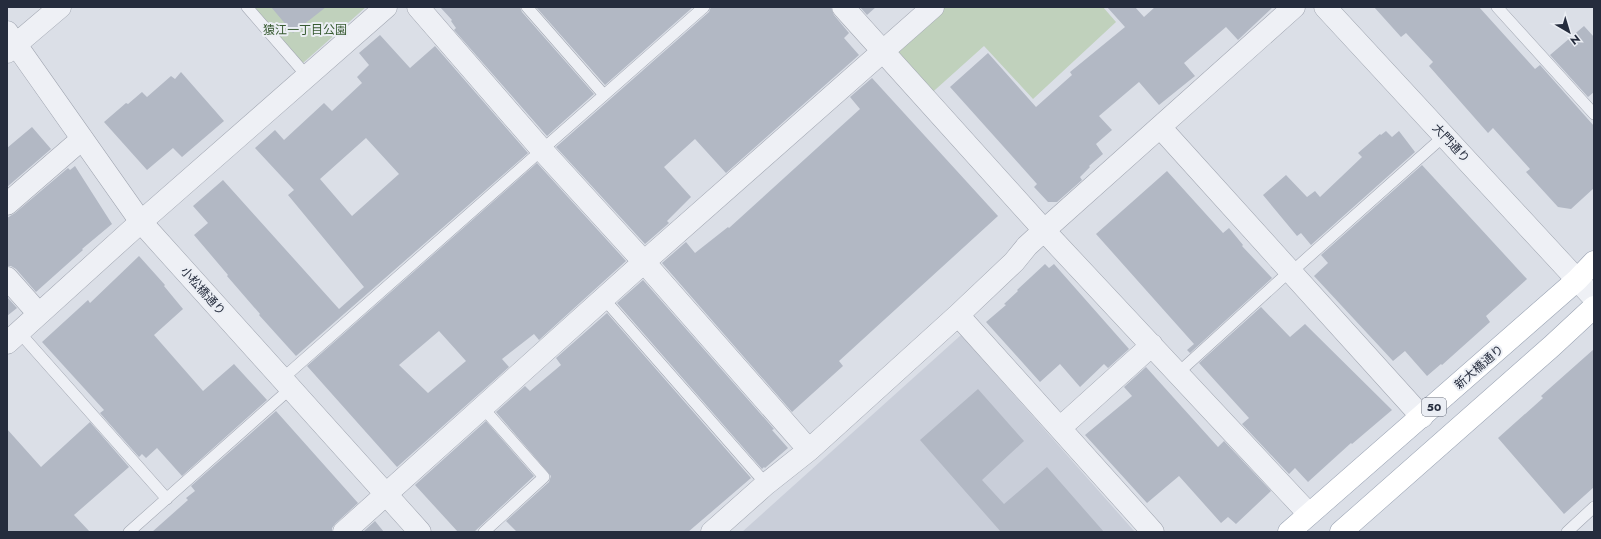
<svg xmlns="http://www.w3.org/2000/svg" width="1601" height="539" font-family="Jost,'Noto Sans JP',sans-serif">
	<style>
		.built { fill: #c9ced9 }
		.green { fill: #c0d1bc }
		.building { fill: #b2b8c4; fill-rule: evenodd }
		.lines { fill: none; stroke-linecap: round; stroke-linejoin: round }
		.service-casing { stroke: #a1a6b1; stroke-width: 12 }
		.minor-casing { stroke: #a1a6b1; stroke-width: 23 }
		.tertiary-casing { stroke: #a1a6b1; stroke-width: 23 }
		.primary-casing { stroke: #9aa3b3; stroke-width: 23 }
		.service { stroke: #eef0f5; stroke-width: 11 }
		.minor { stroke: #eef0f5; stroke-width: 22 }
		.tertiary { stroke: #eef0f5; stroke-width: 22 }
		.primary { stroke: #fff; stroke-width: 22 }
		.labels { text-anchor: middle; stroke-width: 4; stroke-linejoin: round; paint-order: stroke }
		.shield { fill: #ebeef4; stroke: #606674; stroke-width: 1 }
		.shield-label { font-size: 11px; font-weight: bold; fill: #252c3d }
		.park-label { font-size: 12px; fill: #375a31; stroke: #ebeef4 }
		.street-label { font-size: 12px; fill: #252c3d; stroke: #ebeef4 }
	</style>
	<rect width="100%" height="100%" fill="#dbdfe7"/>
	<path class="built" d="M 961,335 L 1135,532 L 742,532 Z"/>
	<path class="green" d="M 253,7 L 366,7 L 303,63 Z
		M 933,7 L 1103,7 L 1116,22 L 1033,99 L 984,46 L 926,98 L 884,51 Z"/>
	<path class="building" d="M 271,7 L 326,7 L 293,33 Z
		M 440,7 L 520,7 L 522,12 L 594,94 L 547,136 L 454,30 L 456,28 L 451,21 L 452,20 Z
		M 536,7 L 693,7 L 605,85 Z
		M 711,7 L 831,7 L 834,15 L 849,33 L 844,38 L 859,55 L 726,173 L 695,139 L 664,167 L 691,197 L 667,221 L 669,223 L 645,244 L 556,147 L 709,12 Z
		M 860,7 L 876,7 L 867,15 Z
		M 1107,7 L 1135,7 L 1144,17 L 1155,7 L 1273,7 L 1238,40 L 1226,27 L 1184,63 L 1195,76 L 1159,105 L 1139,82 L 1099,116 L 1112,130 L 1096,144 L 1103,154 L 1089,166 L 1090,167 L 1080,177 L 1082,180 L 1057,202 L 1048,202 L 1034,187 L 1037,184 L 950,87 L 988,53 L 1036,107 L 1072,75 L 1070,72 L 1125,27 Z
		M 1374,7 L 1479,7 L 1535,69 L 1540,65 L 1594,126 L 1594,188 L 1571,209 L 1558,207 L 1526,172 L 1530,169 L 1493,128 L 1488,133 L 1429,66 L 1433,62 L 1406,33 L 1401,37 Z
		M 1584,26 L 1594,37 L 1594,92 L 1588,97 L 1550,55 Z
		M 380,35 L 410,68 L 435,46 L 528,153 L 296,356 L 259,315 L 260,314 L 227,276 L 228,275 L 194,235 L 208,223 L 193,206 L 223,180 L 339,309 L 364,287 L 288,195 L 294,190 L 255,148 L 275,130 L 284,140 L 324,103 L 332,111 L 362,83 L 357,77 L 369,65 L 359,53 ZM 366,138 L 399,174 L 352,216 L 320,179 Z
		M 181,72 L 224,121 L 182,157 L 173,148 L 147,170 L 104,122 L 126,103 L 128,104 L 142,92 L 147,97 L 171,76 L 175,79 Z
		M 872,78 L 998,216 L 839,361 L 843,366 L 792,412 L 662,263 L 686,242 L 695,253 L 728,227 L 729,228 L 860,109 L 850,97 Z
		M 32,127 L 51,149 L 7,187 L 7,148 Z
		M 1386,131 L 1392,137 L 1399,131 L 1415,152 L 1311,245 L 1301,233 L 1297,236 L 1263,195 L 1286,175 L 1307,197 L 1315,191 L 1320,197 L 1362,157 L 1358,153 L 1380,134 L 1381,135 Z
		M 537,163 L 626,261 L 539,340 L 534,334 L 502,359 L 509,367 L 397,467 L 307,366 ZM 439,331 L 466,361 L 428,393 L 399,365 Z
		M 1422,165 L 1527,279 L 1486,316 L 1490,322 L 1442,365 L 1441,364 L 1427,376 L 1405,351 L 1393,361 L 1314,276 L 1328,263 L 1321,255 Z
		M 75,166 L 112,224 L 82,249 L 83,250 L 36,292 L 16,269 L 11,266 L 7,266 L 7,218 L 15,213 L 68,168 L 70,170 Z
		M 1167,171 L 1223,233 L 1229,228 L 1243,245 L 1242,246 L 1272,278 L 1190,353 L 1187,350 L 1194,344 L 1096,234 Z
		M 139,256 L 165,285 L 164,286 L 183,309 L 154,335 L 203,391 L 234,364 L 267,400 L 182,476 L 157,448 L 146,458 L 142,454 L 139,457 L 100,413 L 104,410 L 42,342 L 88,300 L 90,303 Z
		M 1045,264 L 1049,268 L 1054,264 L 1129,349 L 1108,368 L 1104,364 L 1080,387 L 1060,364 L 1040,382 L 986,322 L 1006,305 L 1004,304 L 1018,291 L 1017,290 Z
		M 643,280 L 774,429 L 772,430 L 788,448 L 765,468 L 764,467 L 762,469 L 617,303 Z
		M 7,297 L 17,308 L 7,316 Z
		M 1261,307 L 1290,337 L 1305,324 L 1392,410 L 1352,444 L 1351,443 L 1308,482 L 1295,468 L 1289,474 L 1242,424 L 1249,418 L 1199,363 Z
		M 607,313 L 751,478 L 688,532 L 517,532 L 506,521 L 549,482 L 551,476 L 496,412 L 525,386 L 530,391 L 561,365 L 556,358 Z
		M 1594,349 L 1594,487 L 1564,514 L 1498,438 L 1543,398 L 1541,396 Z
		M 1146,367 L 1218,447 L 1224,441 L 1271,491 L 1236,524 L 1228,517 L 1221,523 L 1179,476 L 1147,503 L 1085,435 L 1132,396 L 1124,387 Z
		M 978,389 L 1024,441 L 982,480 L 1004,504 L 1047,467 L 1104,532 L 1001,532 L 920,440 Z
		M 276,411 L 358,503 L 336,523 L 332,528 L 332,532 L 152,532 L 188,500 L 186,498 L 195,491 L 191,486 Z
		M 486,421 L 534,476 L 474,532 L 458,532 L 415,485 Z
		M 90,422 L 129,467 L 74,515 L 90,532 L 7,532 L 7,429 L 41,467 Z
		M 375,521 L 384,532 L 363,532 Z"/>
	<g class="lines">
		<g class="service-casing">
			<path id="service" d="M 247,7 L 307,76
				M 527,7 L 604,95
				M 1497,7 L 1594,114
				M 604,299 L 766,484
				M 19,332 L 167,499
				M 1178,373 L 1290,271 L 1296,268 L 1444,136
				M 282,379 L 704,7
				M 483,408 L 544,477 L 484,532
				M 129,532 L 291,388
				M 1567,532 L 1594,507"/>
		</g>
		<g class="minor-casing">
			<path id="minor" d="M 418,7 L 542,150 L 644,262 L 809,450
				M 843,7 L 1052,239 L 1309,514
				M 1160,127 L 1422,417
				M 7,204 L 82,139
				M 7,278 L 39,314
				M 958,315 L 1153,532
				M 7,343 L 134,228 L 386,7
				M 1060,428 L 1152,345
				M 344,532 L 644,262 L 933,7
				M 712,532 L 766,484 L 809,450 L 958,315 L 1014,262 L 1027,246 L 1039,235 L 1294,7"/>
		</g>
		<g class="tertiary-casing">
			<path id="tertiary" d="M 1325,7 L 1594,298
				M 7,32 L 141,222 L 420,532
				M 7,52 L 60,7"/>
		</g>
		<g class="primary-casing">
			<path id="primary" d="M 1289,532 L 1577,280 L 1594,262
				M 1341,532 L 1552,346 L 1594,307"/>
		</g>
		<use href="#service" class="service"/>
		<use href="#minor" class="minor"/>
		<use href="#tertiary" class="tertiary"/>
		<use href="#primary" class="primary"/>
	</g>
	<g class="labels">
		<rect class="shield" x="1422" y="398" width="24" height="18" rx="3"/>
		<g class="shield-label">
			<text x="1434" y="411">50</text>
		</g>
		<g class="park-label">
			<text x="305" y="34">猿江一丁目公園</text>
		</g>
		<g class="street-label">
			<text transform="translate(1451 143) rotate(47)" y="4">大門通り</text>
			<text transform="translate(203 291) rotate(48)" y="4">小松橋通り</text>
			<text transform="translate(1479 367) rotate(-41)" y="4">新大橋通り</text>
		</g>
	</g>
	<rect width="1601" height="539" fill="none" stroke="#252c3d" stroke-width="16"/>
	<g transform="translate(1569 32) rotate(142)" stroke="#ebeef4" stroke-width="3" paint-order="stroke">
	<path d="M0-3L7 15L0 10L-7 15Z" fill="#252c3d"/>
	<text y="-6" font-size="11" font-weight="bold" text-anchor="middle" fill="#252c3d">N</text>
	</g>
</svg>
